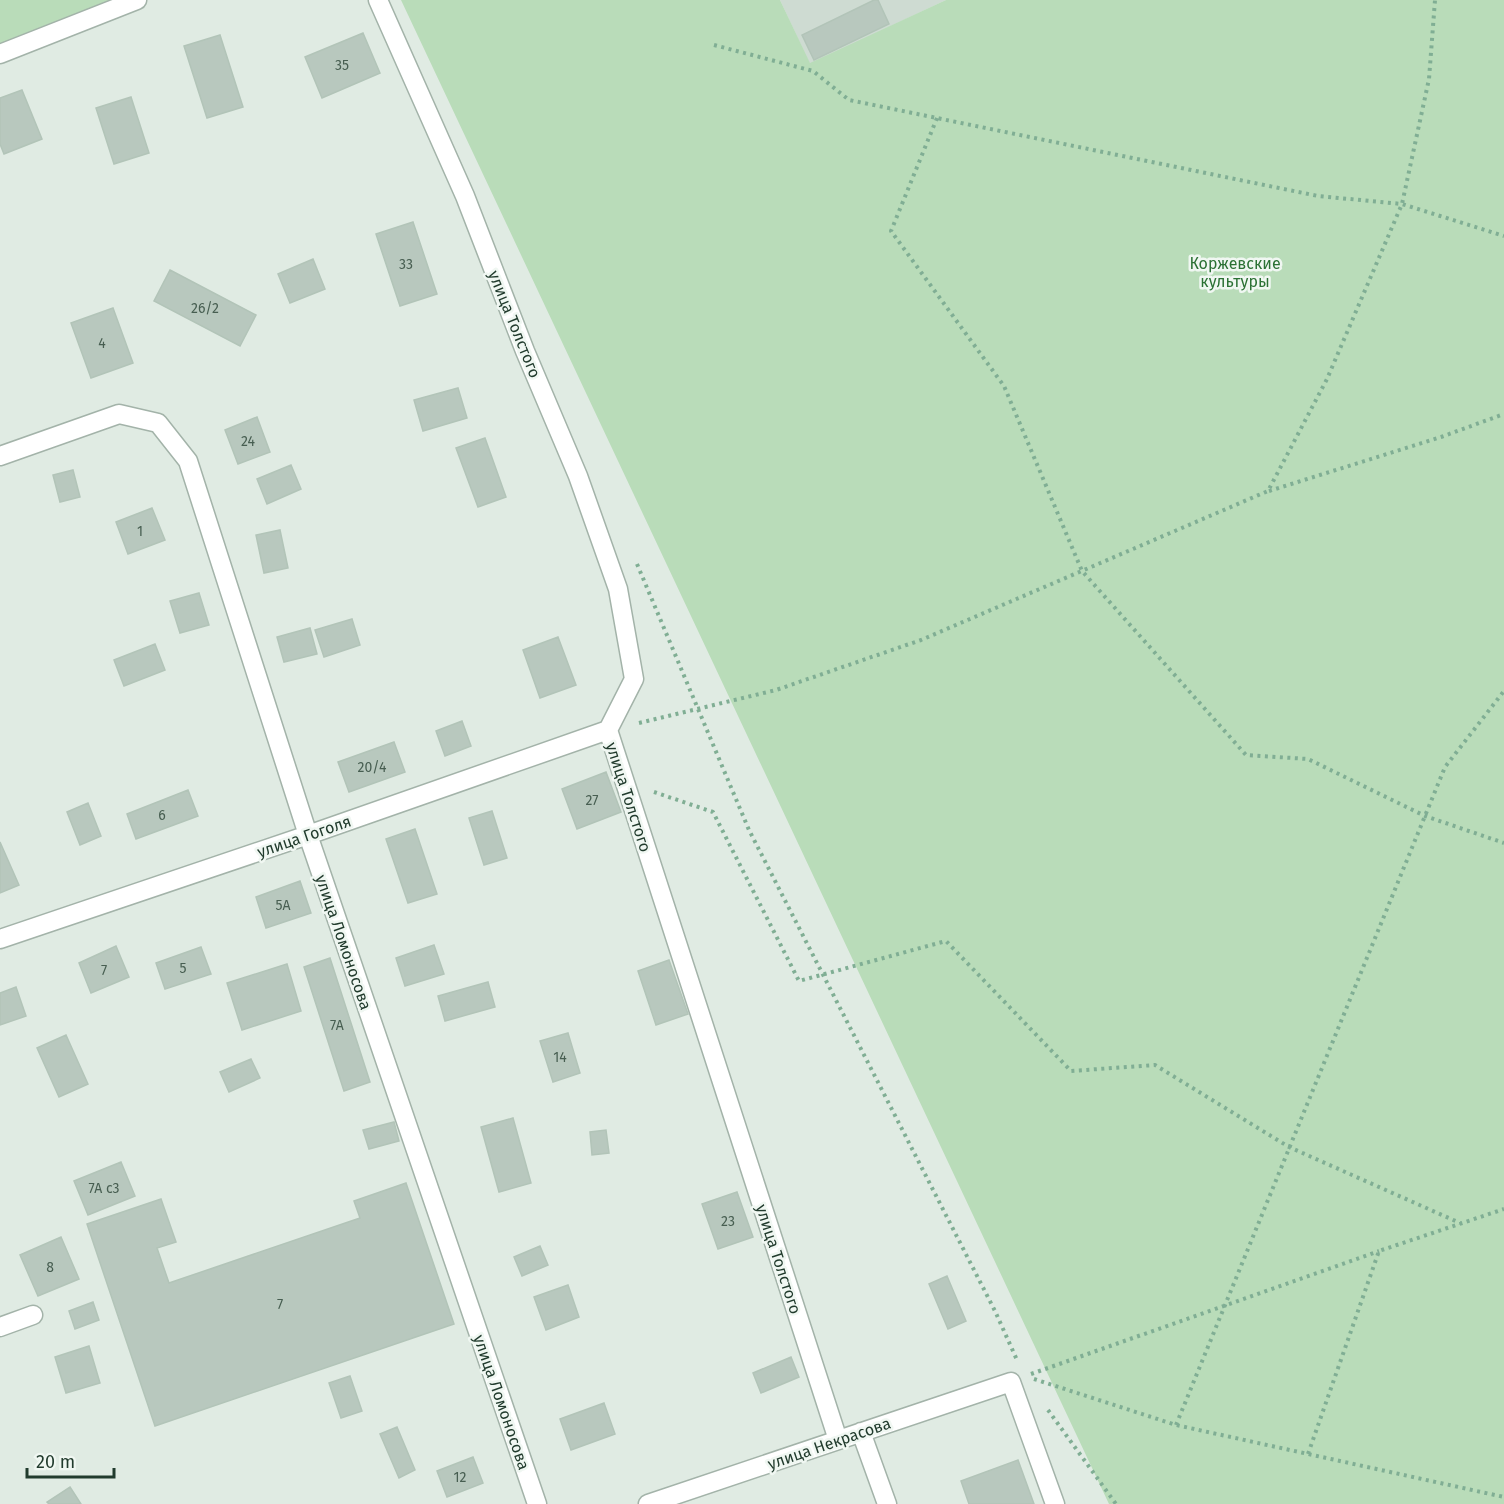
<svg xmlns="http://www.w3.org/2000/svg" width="1504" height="1504" font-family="'Fira Sans',sans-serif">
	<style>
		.built { fill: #cedbd2 }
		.green { fill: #b9dcb9 }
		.building { fill: #b8c8be; stroke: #b2c4b8; stroke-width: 1.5 }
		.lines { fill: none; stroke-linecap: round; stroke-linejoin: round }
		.minor-casing { stroke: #a3b3a9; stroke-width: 21 }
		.path { stroke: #80ae94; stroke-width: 4; stroke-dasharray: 3 4.5; stroke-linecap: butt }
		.minor { stroke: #fff; stroke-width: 18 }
		.labels { text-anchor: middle; stroke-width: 5; stroke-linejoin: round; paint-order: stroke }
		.number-label { font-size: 14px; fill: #475e51 }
		.park-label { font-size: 16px; fill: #2b7134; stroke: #f0f7f2 }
		.street-label { font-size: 16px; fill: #213b2d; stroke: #f0f7f2 }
	</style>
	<rect width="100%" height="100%" fill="#e0ebe3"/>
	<path class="built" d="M 780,0 L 946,0 L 810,64 Z"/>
	<path class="green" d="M 0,0 L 146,0 L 0,54 Z
		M 401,0 L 780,0 L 810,63 L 946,0 L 1504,0 L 1504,1504 L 1109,1504 Z"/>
	<path class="building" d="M 874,0 L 878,0 L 889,24 L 814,60 L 802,35 Z
		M 363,33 L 380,73 L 322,98 L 305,57 Z
		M 220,35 L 243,107 L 207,118 L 184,46 Z
		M 22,90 L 42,139 L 4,154 L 0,144 L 0,98 Z
		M 131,97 L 149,153 L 114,164 L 96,108 Z
		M 413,222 L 437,294 L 400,306 L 376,234 Z
		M 313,259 L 325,289 L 290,303 L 278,274 Z
		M 170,270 L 256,315 L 240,346 L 154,301 Z
		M 113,308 L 133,363 L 91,378 L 71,323 Z
		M 458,388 L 467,418 L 423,431 L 414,400 Z
		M 257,417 L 270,452 L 238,464 L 225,430 Z
		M 485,438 L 506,497 L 478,507 L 456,448 Z
		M 291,465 L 301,489 L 267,504 L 257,479 Z
		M 73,470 L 80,497 L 60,502 L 53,475 Z
		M 152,508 L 165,540 L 128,554 L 116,522 Z
		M 280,530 L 288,568 L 264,573 L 256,535 Z
		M 199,593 L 209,625 L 180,633 L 170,601 Z
		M 352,619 L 360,645 L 324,657 L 315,630 Z
		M 310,628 L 317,654 L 284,662 L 277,637 Z
		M 558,637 L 576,685 L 540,698 L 523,650 Z
		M 155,644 L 165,670 L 124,686 L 114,660 Z
		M 462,721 L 471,746 L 445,756 L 436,731 Z
		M 394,742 L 405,772 L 349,792 L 338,762 Z
		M 606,772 L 621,812 L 577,829 L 562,789 Z
		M 188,790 L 198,816 L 136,839 L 127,814 Z
		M 88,803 L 101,836 L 80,845 L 67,812 Z
		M 492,811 L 507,858 L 484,865 L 469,818 Z
		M 415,829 L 437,894 L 408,903 L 386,839 Z
		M 0,842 L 19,885 L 0,893 Z
		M 300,881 L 311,913 L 266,928 L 256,897 Z
		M 434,945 L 444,974 L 405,986 L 396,958 Z
		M 116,946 L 129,977 L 91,993 L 79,963 Z
		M 201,947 L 211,974 L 165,989 L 156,963 Z
		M 330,958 L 370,1082 L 344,1091 L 304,967 Z
		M 669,960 L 688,1014 L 656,1025 L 638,971 Z
		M 287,964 L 301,1011 L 242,1030 L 227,983 Z
		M 488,982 L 495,1007 L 445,1021 L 438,996 Z
		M 16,987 L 26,1016 L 0,1025 L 0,993 Z
		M 568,1033 L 580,1073 L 553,1082 L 540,1041 Z
		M 66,1035 L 88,1084 L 59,1097 L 37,1048 Z
		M 251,1059 L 260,1078 L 229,1092 L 220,1072 Z
		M 513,1118 L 531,1183 L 499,1192 L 481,1127 Z
		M 394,1122 L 399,1141 L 369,1149 L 363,1130 Z
		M 606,1130 L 609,1153 L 592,1155 L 590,1132 Z
		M 121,1162 L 135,1196 L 88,1215 L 74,1181 Z
		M 406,1183 L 454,1324 L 155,1426 L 87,1224 L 161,1199 L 176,1242 L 157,1248 L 169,1283 L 360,1218 L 354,1201 Z
		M 737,1192 L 753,1237 L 718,1249 L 702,1204 Z
		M 61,1237 L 79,1279 L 38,1296 L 20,1255 Z
		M 540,1246 L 548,1265 L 522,1276 L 514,1257 Z
		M 947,1276 L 966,1321 L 948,1329 L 929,1284 Z
		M 568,1285 L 579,1317 L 546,1330 L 534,1297 Z
		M 93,1302 L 99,1320 L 75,1329 L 69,1311 Z
		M 89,1346 L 100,1383 L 66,1393 L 55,1357 Z
		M 791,1357 L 799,1377 L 761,1393 L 753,1373 Z
		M 350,1376 L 362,1411 L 341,1418 L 329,1383 Z
		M 604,1403 L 615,1434 L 571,1450 L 560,1419 Z
		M 397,1427 L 415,1470 L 399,1478 L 380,1434 Z
		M 473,1457 L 483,1483 L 447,1497 L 437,1471 Z
		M 1018,1460 L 1034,1504 L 969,1504 L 961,1481 Z
		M 70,1487 L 81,1504 L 49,1504 L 47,1502 Z"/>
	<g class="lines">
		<g class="minor-casing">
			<path id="minor" d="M 378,0 L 465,196 L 525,351 L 578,476 L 618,589 L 634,679 L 608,730 L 838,1440
				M 0,54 L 137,0
				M 0,456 L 119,414 L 158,423 L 188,461 L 308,835 L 537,1504
				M 0,939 L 308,835 L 608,730
				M 0,1327 L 33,1315
				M 861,1432 L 887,1504
				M 648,1504 L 1011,1382 L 1055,1504"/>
		</g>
		<path class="path" d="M 714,45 L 813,71 L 849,100 L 1318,196 L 1402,204 L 1504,236
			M 937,118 L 891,231 L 1004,386 L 1082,571 L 1246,755 L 1308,759 L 1425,816 L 1504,843
			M 1269,491 L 1441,437 L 1504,414
			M 637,564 L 749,830 L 995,1311 L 1017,1360
			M 639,723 L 776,690 L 921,640 L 1268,491 L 1327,379 L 1402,204 L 1429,79 L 1435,0
			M 654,792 L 713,812 L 799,981 L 946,941 L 1071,1071 L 1155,1065 L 1289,1147 L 1460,1223
			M 1031,1374 L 1379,1251
			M 1034,1379 L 1176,1425 L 1504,1497
			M 1048,1410 L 1116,1504
			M 1176,1425 L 1445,767 L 1504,691
			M 1308,1454 L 1379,1251 L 1504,1209"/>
		<use href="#minor" class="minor"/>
	</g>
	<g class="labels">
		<g class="number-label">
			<text x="342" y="70">35</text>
			<text x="406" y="269">33</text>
			<text x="205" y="313">26/2</text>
			<text x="102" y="348">4</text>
			<text x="248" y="446">24</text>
			<text x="140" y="536">1</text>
			<text x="372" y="772">20/4</text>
			<text x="592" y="805">27</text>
			<text x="162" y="820">6</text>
			<text x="283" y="910">5А</text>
			<text x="183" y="973">5</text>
			<text x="104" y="975">7</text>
			<text x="337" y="1030">7А</text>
			<text x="560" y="1062">14</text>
			<text x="104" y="1193">7А с3</text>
			<text x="728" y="1226">23</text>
			<text x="50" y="1272">8</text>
			<text x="280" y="1309">7</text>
			<text x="460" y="1482">12</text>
		</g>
		<g class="park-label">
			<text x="1235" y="269">Коржевские<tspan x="1235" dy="18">культуры</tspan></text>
		</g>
		<g class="street-label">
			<text transform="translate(515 324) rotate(68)" y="6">улица Толстого</text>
			<text transform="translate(629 797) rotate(72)" y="6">улица Толстого</text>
			<text transform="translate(304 836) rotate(-19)" y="6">улица Гоголя</text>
			<text transform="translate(344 942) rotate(71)" y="6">улица Ломоносова</text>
			<text transform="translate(779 1259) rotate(72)" y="6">улица Толстого</text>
			<text transform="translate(502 1402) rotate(71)" y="6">улица Ломоносова</text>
			<text transform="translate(829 1443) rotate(-19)" y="6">улица Некрасова</text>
		</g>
	</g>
	<path d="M27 1468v9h87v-9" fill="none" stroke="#213b2d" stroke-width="3"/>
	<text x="36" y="1468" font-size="18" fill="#213b2d" stroke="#f0f7f2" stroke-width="4.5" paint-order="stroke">20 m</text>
</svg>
